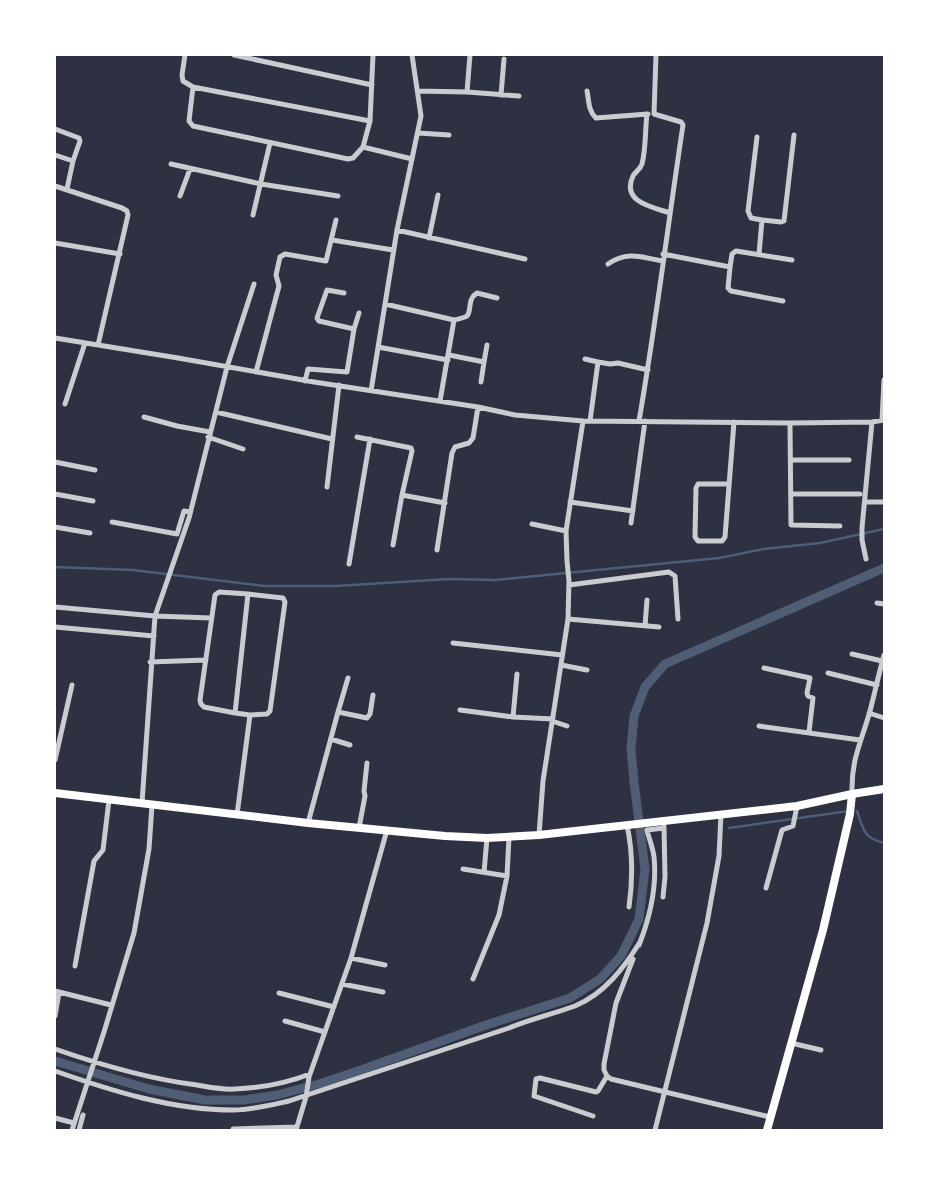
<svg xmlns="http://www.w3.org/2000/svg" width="939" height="1185" font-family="'Fira Sans',sans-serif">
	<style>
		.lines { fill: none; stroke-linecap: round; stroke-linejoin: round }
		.stream { stroke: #4f5d75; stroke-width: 2.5 }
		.canal { stroke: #4f5d75; stroke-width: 9 }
		.minor { stroke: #caccd0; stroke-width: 5 }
		.secondary { stroke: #fff; stroke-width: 8 }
		.primary { stroke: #fff; stroke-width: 8 }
	</style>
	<rect width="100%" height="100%" fill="#2d3142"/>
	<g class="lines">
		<path class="stream" d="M 55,567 L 133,570 L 264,586 L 336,586 L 449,579 L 496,580 L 719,558 L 764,549 L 820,543 L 884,529
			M 857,811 C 864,830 863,838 884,843
			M 729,828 L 849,811"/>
		<path class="canal" d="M 55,1061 L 149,1089 L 205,1100 L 244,1100 L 277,1095 L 319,1084 L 358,1071 L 486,1025 L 570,998 L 600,979 L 621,956 L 639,919 L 645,869 L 634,782 L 631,749 L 634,716 L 645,687 L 665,664 L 884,568"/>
		<path class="minor" d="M 185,55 L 182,75 L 183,81 L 193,87 L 370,121
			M 234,55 L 372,85
			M 373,55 L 370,121 L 363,147 L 412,159
			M 193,87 L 189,121 L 193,126 L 348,159 L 353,158 L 363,147
			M 418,91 L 467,92 L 519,96
			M 587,91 C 589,100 588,111 596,118 L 648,114
			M 467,92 L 470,55
			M 501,95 L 504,59
			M 647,114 C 645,130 646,149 642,164 C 640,170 635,172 633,176 C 621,202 652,207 670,213
			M 55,129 L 79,138 L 80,141 L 73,161
			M 418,133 L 449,135
			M 757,137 L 748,211 L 751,218 L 762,220 L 759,254
			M 55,155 L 73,161 L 67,189
			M 171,164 L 261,184 L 338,196
			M 55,186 L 122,208 L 127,211 L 128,215 L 98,345
			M 180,196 L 190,169
			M 253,215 L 270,143
			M 762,220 L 781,222 L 784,221 L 794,135
			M 397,230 L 525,259
			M 429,238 L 438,195
			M 332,240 L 393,250
			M 55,243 L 120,254
			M 663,254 L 730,267 L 732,254 L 736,251 L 792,260
			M 608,264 C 627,251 641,257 662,261
			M 730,267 L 728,288 L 731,291 L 783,301
			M 344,293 L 327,290 L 317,318 L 319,321 L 354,329
			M 385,304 L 454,320 L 440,401
			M 454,320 C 458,319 464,318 467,316 C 472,310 467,299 477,293 L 497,298
			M 55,338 L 178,358 L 314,382 L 478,407 L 515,415 L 583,421 L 790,423 L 872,422 L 884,420
			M 378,347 L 448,360
			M 449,355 L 484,362 L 481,382
			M 585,359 L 598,362
			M 484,362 L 487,345
			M 256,372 L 279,286 L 276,275 L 280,257 L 285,254 L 326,261 L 336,220
			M 305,381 L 308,369 L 347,372 L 354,329 L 359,313
			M 371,391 L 397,230 L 421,116 L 412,55
			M 65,404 L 85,343
			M 216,412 L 332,439
			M 144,417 L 177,426 L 210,432
			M 882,420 L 884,380
			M 590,421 L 598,362 L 610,364 L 618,363 L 648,370
			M 639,421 C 656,323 668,224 683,125 L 681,122 L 654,114 L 656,55
			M 790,423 L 791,525 L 840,526
			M 208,437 L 243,449
			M 357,437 L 411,448 L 412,451 L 402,495
			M 791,460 L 849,460
			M 55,462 L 95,470
			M 729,484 L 698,484 L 696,488 L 695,537 L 698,541 L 722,541 L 725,537 L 734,422
			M 327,487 L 339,385
			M 55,494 L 93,501
			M 791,494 L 860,494
			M 570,502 L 633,511
			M 865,502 L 884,502
			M 112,522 L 177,534 L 184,511 L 190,512
			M 631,523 L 645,421
			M 532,524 L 566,531
			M 55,527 L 90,533
			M 393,545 L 402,495 L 445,503
			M 437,550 L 452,453 L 455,447 L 469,443 L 473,438 L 478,407
			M 866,559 L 862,540 L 862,528 L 872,422
			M 349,564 L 370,439
			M 569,585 L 669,572 L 675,576 L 678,619
			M 877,603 L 884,604
			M 55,607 L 155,616 L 211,618
			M 568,619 L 659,627
			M 645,626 L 647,600
			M 55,627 L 154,636
			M 453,643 L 562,655
			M 852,654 L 882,661
			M 150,662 L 206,660
			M 561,665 L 587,670
			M 764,668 L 810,678 L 807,693 L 808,696 L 813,698 L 809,732
			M 828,673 L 877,685
			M 517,674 L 513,717 L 553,719
			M 460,710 L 513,717
			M 338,712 L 348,678
			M 235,713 L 204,707 L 201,704 L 200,700 L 215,595 L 219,592 L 248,594
			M 869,713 L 884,718
			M 552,721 L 567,726
			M 759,726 L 860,740
			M 331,739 L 350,745
			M 55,760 L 72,685
			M 852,794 C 851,759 861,743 870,711 C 875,692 879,673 884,655
			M 142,803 L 155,616 L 189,518 L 227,367 L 254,284
			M 237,815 L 250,715 L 235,713 L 248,594 L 283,598 L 285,602 L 270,711 L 267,714 L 250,715
			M 308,823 L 338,712 L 367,718 L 370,714 L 373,695
			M 627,825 C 633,853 633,879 629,907
			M 359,828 L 365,796 L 364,791 L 367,763
			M 539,835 L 543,781 L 568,619 L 569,581 L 567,561 L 566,531 L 583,421
			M 463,869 L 507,876
			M 484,872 L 487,838
			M 766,888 L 782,830 L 793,826 L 797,806
			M 663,897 L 665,877 L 664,826
			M 639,945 C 650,917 657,886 654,857 C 653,848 649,839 647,830 L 664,828
			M 351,958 L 385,965
			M 75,966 L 94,861 L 103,850 L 109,800
			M 473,979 L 499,915 L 507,876 L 509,837
			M 342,984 L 383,992
			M 55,991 L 111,1005
			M 279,993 L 334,1007
			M 55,1016 L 59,992
			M 285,1021 L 325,1032
			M 791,1043 L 821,1050
			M 55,1049 C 101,1065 148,1079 197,1085 C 209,1087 223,1090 235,1089 C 260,1088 287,1083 310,1074
			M 55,1071 C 112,1091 172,1110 233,1110 C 252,1110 271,1105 289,1101 L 509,1028 C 531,1019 553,1014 575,1006 C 604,994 624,968 640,942
			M 607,1076 L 604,1070 L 604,1064 L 616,1003 L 633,959
			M 607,1076 L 611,1079 L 770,1117
			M 593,1116 L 534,1096 L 536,1079 L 540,1078 L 596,1092 L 598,1091 L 607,1076
			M 55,1118 L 74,1123
			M 233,1129 L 297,1127
			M 72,1130 L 104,1032 L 134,933 L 149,849 L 152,805
			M 79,1130 L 83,1115
			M 296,1130 L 306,1097 L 309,1077 L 351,958 L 387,830
			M 655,1130 L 707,923 L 719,856 L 721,814"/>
		<path class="secondary" d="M 767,1130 L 823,930 L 850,814 L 852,794"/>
		<path class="primary" d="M 55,793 L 308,823 L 445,836 L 487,838 L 539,835 L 797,806 L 852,794 L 884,789"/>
	</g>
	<rect width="939" height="1185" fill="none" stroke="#ffffff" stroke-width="112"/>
</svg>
